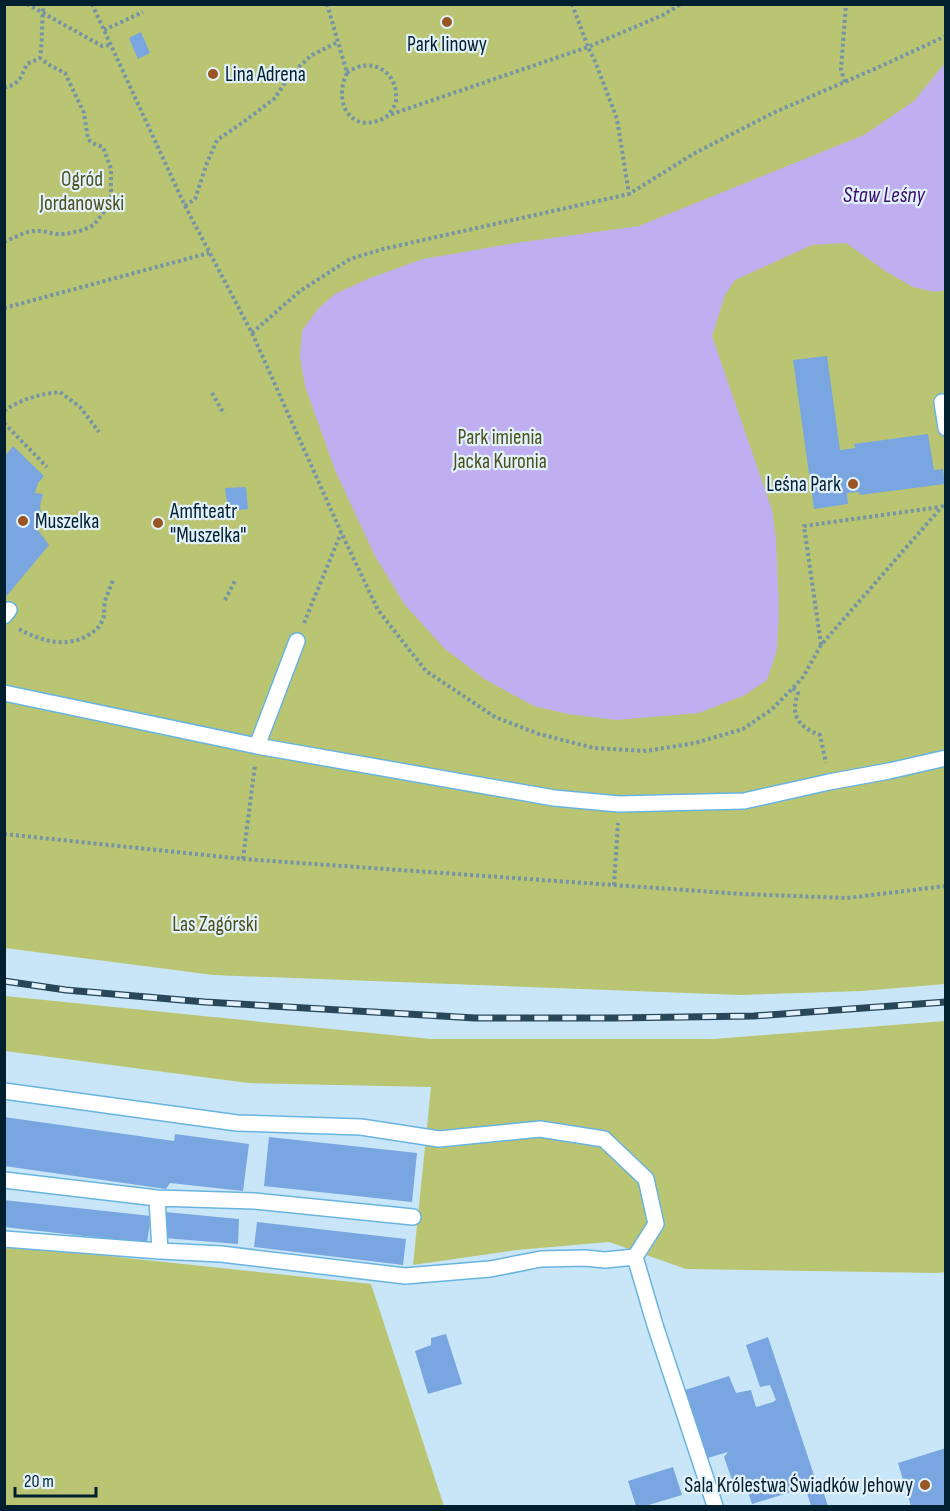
<svg xmlns="http://www.w3.org/2000/svg" width="950" height="1511" font-family="'Sofia Sans Condensed',sans-serif">
	<style>
		.green { fill: #bac573 }
		.water { fill: #bfaff1 }
		.building { fill: #79a6e0 }
		.lines { fill: none; stroke-linecap: round; stroke-linejoin: round }
		.lane-casing { stroke: #68b4df; stroke-width: 18 }
		.path { stroke: #7594a5; stroke-width: 4; stroke-dasharray: 3 3; stroke-linecap: butt }
		.lane { stroke: #fff; stroke-width: 15 }
		.rail-casing { stroke: #284758; stroke-width: 7 }
		.rail { stroke: #e3f1fa; stroke-width: 4.5; stroke-dasharray: 14; stroke-linecap: butt }
		.poi-dot { fill: #975622; stroke: #e3f1fa; stroke-width: 2 }
		.labels { text-anchor: middle; stroke-width: 4.5; stroke-linejoin: round; paint-order: stroke }
		.poi-label { font-size: 21px; fill: #002030; stroke: #e3f1fa; text-anchor: start }
		.park-label { font-size: 21px; fill: #4b511d; stroke: #e3f1fa }
		.water-label { font-size: 22px; font-style: italic; fill: #380c6e; stroke: #e3f1fa }
	</style>
	<rect width="100%" height="100%" fill="#c9e6f8"/>
	<path class="green" d="M 5,5 L 945,5 L 945,984 L 862,991 L 740,995 L 213,975 L 5,948 Z
		M 5,996 L 431,1039 L 713,1039 L 945,1021 L 945,1272 L 937,1273 L 686,1269 L 609,1242 L 517,1250 L 413,1265 L 431,1087 L 248,1083 L 5,1051 Z
		M 5,1245 L 371,1284 L 444,1506 L 5,1506 Z"/>
	<path class="water" d="M 945,63 L 945,290 L 935,292 L 913,287 L 887,272 L 846,243 L 812,245 L 735,280 L 725,295 L 712,336 L 772,510 L 776,538 L 779,609 L 777,650 L 767,680 L 745,695 L 699,713 L 616,720 L 568,714 L 534,706 L 486,680 L 445,649 L 405,605 L 375,556 L 335,470 L 305,386 L 300,357 L 302,331 L 317,310 L 335,294 L 370,278 L 423,259 L 516,243 L 639,226 L 864,135 L 914,101 Z"/>
	<path class="building" d="M 141,32 L 150,53 L 138,59 L 129,38 Z
		M 827,356 L 840,450 L 855,448 L 854,444 L 928,434 L 934,470 L 943,469 L 945,484 L 860,495 L 859,492 L 847,493 L 848,504 L 814,509 L 793,360 Z
		M 13,446 L 44,476 L 38,483 L 35,493 L 43,494 L 40,506 L 43,525 L 37,529 L 49,545 L 4,599 L 4,457 Z
		M 246,487 L 248,509 L 228,511 L 225,488 Z
		M 4,1117 L 174,1141 L 175,1134 L 249,1144 L 243,1191 L 170,1183 L 166,1189 L 4,1166 Z
		M 269,1137 L 417,1153 L 412,1202 L 264,1186 Z
		M 4,1200 L 151,1216 L 147,1243 L 4,1227 Z
		M 165,1212 L 239,1219 L 238,1244 L 164,1238 Z
		M 257,1222 L 406,1239 L 403,1265 L 254,1247 Z
		M 446,1334 L 462,1384 L 428,1394 L 415,1351 L 431,1345 L 431,1338 Z
		M 768,1337 L 817,1484 L 752,1504 L 744,1480 L 733,1483 L 724,1457 L 728,1452 L 704,1459 L 682,1391 L 729,1376 L 736,1393 L 751,1390 L 756,1407 L 773,1402 L 776,1400 L 770,1385 L 760,1387 L 746,1345 Z
		M 946,1448 L 946,1506 L 911,1506 L 898,1463 Z
		M 673,1467 L 682,1495 L 645,1506 L 636,1506 L 628,1481 Z
		M 822,1488 L 828,1506 L 811,1506 L 807,1493 Z"/>
	<g class="lines">
		<g class="lane-casing">
			<path id="lane" d="M 942,402 L 946,428
				M 4,616 L 9,610
				M 4,693 L 257,746 L 554,798 L 619,804 L 744,801 L 829,782 L 889,771 L 946,758
				M 257,746 L 297,641
				M 4,1091 L 237,1123 L 361,1127 L 439,1139 L 540,1129 L 604,1139 L 646,1179 L 656,1224 L 635,1257 L 605,1260 L 585,1258 L 541,1259 L 490,1269 L 405,1276 L 221,1254 L 160,1251
				M 4,1180 L 157,1198 L 160,1251 L 4,1239
				M 157,1198 L 254,1201 L 413,1217
				M 635,1257 L 655,1325 L 715,1506"/>
		</g>
		<path class="path" d="M 27,4 L 102,46 L 110,45
			M 92,4 L 185,206 L 252,333 L 341,532 L 378,610 L 426,671 L 495,717 L 539,734 L 594,748 L 646,751 L 695,743 L 743,729 L 771,710 L 793,688 L 803,677 L 821,645 L 946,502
			M 327,4 L 347,73 C 331,106 355,138 389,115 L 588,47 L 595,61 L 617,119 L 629,194
			M 572,4 L 588,47 L 663,15 L 681,4
			M 104,30 L 143,12
			M 347,73 C 370,55 399,71 396,101 C 395,106 392,110 389,114
			M 845,82 L 841,70 L 846,4
			M 4,88 C 21,83 20,78 27,64 L 40,58 C 43,40 41,23 44,4
			M 185,206 L 195,199 L 207,163 L 217,140 L 242,123 L 274,99 L 291,74 L 312,55 L 338,42
			M 4,242 L 24,233 L 33,231 L 41,231 L 56,234 L 66,234 L 83,230 L 94,225 L 103,213 L 111,199 L 111,169 L 103,147 L 92,143 L 88,139 L 84,113 L 65,73 L 51,66 L 40,58
			M 4,308 L 209,253
			M 252,333 L 300,291 L 350,259 L 383,249 L 629,194 L 695,153 L 773,113 L 879,67 L 946,36
			M 212,393 L 224,414
			M 4,411 C 21,399 40,394 60,392 L 80,407 L 99,432
			M 4,423 L 47,467
			M 225,600 L 235,581
			M 304,623 L 341,533
			M 19,629 C 41,641 67,649 90,634 C 95,631 100,627 102,621 C 105,616 104,612 104,607 C 105,598 110,589 113,580
			M 821,645 L 804,526 L 940,507
			M 793,688 L 798,693 C 790,715 798,727 820,735 L 826,763
			M 4,834 L 243,859 L 742,894 L 847,898 L 946,886
			M 243,859 L 255,765
			M 614,885 L 618,823"/>
		<use href="#lane" class="lane"/>
		<g class="rail-casing">
			<path id="rail" d="M 4,981 L 66,990 L 205,1002 L 475,1018 L 613,1018 L 754,1016 L 946,1002"/>
		</g>
		<use href="#rail" class="rail"/>
	</g>
	<g class="poi-dot">
		<circle cx="447" cy="22" r="6"/>
		<circle cx="213" cy="74" r="6"/>
		<circle cx="853" cy="484" r="6"/>
		<circle cx="23" cy="521" r="6"/>
		<circle cx="158" cy="523" r="6"/>
		<circle cx="925" cy="1485" r="6"/>
	</g>
	<g class="labels">
		<g class="poi-label">
			<text x="447" y="51" text-anchor="middle">Park linowy</text>
			<text x="225" y="81">Lina Adrena</text>
			<text x="841" y="491" text-anchor="end">Leśna Park</text>
			<text x="170" y="518">Amfiteatr<tspan x="170" dy="24">"Muszelka"</tspan></text>
			<text x="35" y="528">Muszelka</text>
			<text x="913" y="1492" text-anchor="end">Sala Królestwa Świadków Jehowy</text>
		</g>
		<g class="park-label">
			<text x="82" y="186">Ogród<tspan x="82" dy="24">Jordanowski</tspan></text>
			<text x="500" y="444">Park imienia<tspan x="500" dy="24">Jacka Kuronia</tspan></text>
			<text x="215" y="931">Las Zagórski</text>
		</g>
		<g class="water-label">
			<text x="884" y="202">Staw Leśny</text>
		</g>
	</g>
	<rect width="950" height="1511" fill="none" stroke="#002030" stroke-width="12"/>
	<path d="M15 1487v9h81v-9" fill="none" stroke="#002030" stroke-width="3"/>
	<text x="24" y="1487" font-size="18" fill="#002030" stroke="#e3f1fa" stroke-width="4.5" paint-order="stroke">20 m</text>
</svg>
